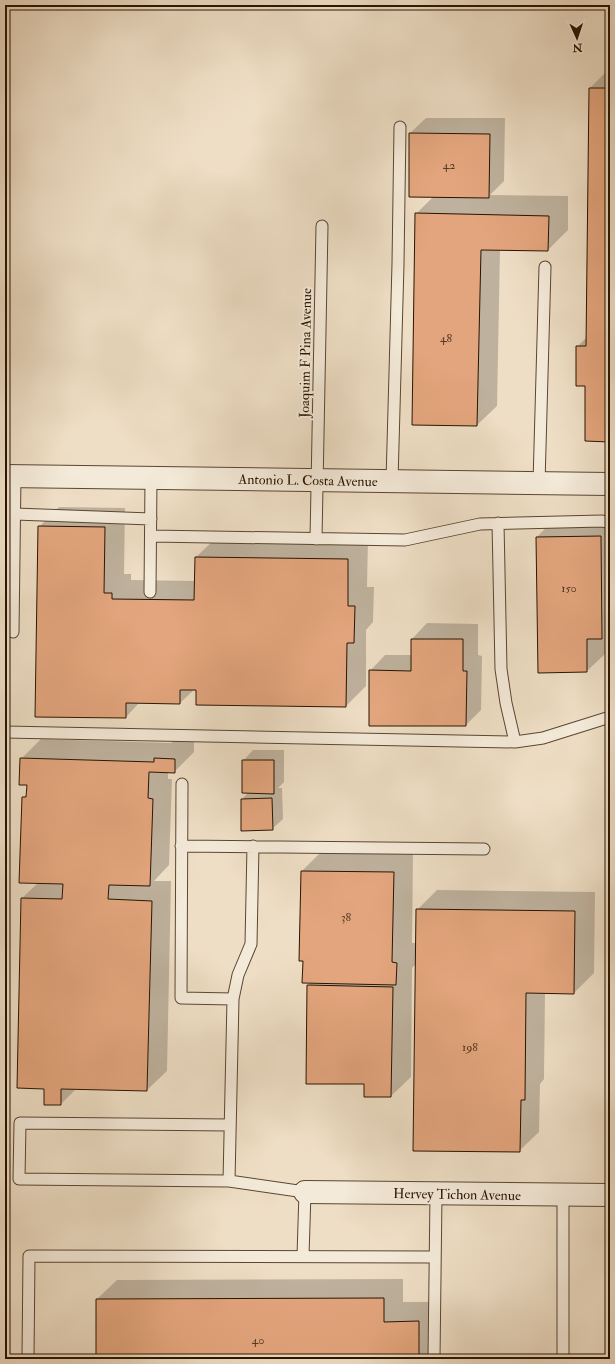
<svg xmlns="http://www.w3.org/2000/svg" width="615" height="1364" font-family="'IM FELL Double Pica',serif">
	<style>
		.shadow { fill: #0003 }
		.building { fill: #e3a57d; stroke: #281401 }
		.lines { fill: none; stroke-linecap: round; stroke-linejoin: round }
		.service-casing { stroke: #5a4632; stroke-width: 13 }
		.minor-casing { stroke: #5a4632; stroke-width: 24 }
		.service { stroke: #f4ead9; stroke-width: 11 }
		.minor { stroke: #f4ead9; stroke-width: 22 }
		.labels { text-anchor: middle; stroke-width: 4; stroke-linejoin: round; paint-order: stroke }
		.number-label { font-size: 12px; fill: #573820 }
		.street-label { font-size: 14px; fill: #281401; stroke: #f4ead9 }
	</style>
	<rect width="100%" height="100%" fill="#eedec5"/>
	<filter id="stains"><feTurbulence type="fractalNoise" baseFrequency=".005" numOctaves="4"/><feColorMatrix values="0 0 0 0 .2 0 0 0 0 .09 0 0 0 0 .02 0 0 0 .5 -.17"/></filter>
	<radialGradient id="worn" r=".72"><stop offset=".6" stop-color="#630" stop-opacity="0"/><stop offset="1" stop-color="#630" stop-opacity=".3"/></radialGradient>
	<path class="shadow" d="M 610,68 L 610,441 L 586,385 L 577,347 L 587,337 L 590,88 Z
		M 426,118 L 505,118 L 504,181 L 490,195 L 568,196 L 568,230 L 548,250 L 500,249 L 497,406 L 477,425 L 413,424 L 416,214 L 434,196 L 410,133 Z
		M 59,507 L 125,508 L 124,574 L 131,574 L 131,580 L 196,581 L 196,557 L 216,538 L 368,540 L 367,587 L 374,587 L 373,622 L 366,630 L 366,686 L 346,706 L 195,689 L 180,703 L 140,702 L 126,717 L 39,527 Z
		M 556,517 L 610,517 L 610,630 L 607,633 L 607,652 L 587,671 L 539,672 L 537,537 Z
		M 427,623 L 478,624 L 478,655 L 482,656 L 481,710 L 466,725 L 370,671 L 385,655 L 412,655 L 412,639 Z
		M 41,739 L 171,743 L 175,739 L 194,740 L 194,752 L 174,772 L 168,772 L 168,779 L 172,779 L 169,865 L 154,881 L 171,881 L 167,1071 L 147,1090 L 76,1089 L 61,1104 L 45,1088 L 22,898 L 38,883 L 23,798 L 28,793 L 28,784 L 21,759 Z
		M 253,750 L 284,750 L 284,782 L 278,788 L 282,788 L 283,819 L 272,829 L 242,799 L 248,793 L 243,761 Z
		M 321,852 L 413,853 L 412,943 L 417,943 L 417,910 L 437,890 L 595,892 L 594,973 L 574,993 L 545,992 L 544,1079 L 540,1084 L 539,1132 L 519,1151 L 417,963 L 412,968 L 411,1077 L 391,1096 L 365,1084 L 308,986 L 311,982 L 302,871 Z
		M 403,1279 L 403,1302 L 438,1302 L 439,1359 L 97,1359 L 97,1299 L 117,1280 Z"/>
	<path class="building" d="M 589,88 L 608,88 L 607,136 L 610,136 L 610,442 L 585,441 L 585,386 L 576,386 L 576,346 L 586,346 Z
		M 409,133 L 490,134 L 489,198 L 409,197 Z
		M 415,213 L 549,216 L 548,251 L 481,250 L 477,426 L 412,425 Z
		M 38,526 L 105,527 L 104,593 L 112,593 L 112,599 L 194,600 L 195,557 L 348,559 L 348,606 L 355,606 L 354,643 L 347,643 L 346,707 L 196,705 L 196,690 L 180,690 L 180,704 L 126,703 L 126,718 L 35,717 Z
		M 601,536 L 602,639 L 587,639 L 587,672 L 538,673 L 536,537 Z
		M 411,639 L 463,639 L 463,671 L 467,671 L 466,726 L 369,726 L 369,670 L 411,671 Z
		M 20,758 L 154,762 L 154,758 L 175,759 L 175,773 L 149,772 L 148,798 L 153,799 L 150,886 L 109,885 L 108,899 L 152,901 L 147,1091 L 61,1089 L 61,1105 L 44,1105 L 44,1089 L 17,1088 L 21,898 L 62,899 L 63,884 L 19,883 L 22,797 L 26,797 L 27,785 L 19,785 Z
		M 242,760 L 274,760 L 274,794 L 242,793 Z
		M 272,798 L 273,830 L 241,831 L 241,799 Z
		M 301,871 L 394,872 L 392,962 L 397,963 L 396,985 L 302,983 L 303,961 L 299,961 Z
		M 416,909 L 575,911 L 574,994 L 526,993 L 525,1100 L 521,1100 L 520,1152 L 413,1151 Z
		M 307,985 L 393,987 L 391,1097 L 364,1097 L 364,1084 L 306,1084 Z
		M 384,1298 L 384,1322 L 419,1321 L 419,1359 L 96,1359 L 96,1299 Z"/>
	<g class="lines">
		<g class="service-casing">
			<path id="service" d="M 392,481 L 398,264 L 400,127
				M 539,483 L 545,267
				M 15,514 L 151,519
				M 498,523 L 501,669 L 506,703 L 515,742
				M 151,536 L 405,540 L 480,524 L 602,521 L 610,523
				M 316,539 L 322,226
				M 150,592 L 151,478
				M 13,632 L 15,476
				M 5,732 L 515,742 L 543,738 L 610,717
				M 182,784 L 181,998 L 233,999
				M 181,846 L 484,849
				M 230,1125 L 20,1123 L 19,1179 L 229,1181 L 305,1192 L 303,1256
				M 229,1181 L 233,999 L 238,975 L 251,944 L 253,846
				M 28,1359 L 29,1256 L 435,1257
				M 434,1359 L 436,1194
				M 563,1359 L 563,1195"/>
		</g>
		<g class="minor-casing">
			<path id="minor" d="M 5,476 L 610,484
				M 305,1192 L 610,1195"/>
		</g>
		<use href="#service" class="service"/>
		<use href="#minor" class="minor"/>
	</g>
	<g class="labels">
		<g class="number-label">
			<text x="449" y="169">42</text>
			<text x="446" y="342">48</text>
			<text x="569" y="592">150</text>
			<text x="346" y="921">38</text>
			<text x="470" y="1051">198</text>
			<text x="258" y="1344">40</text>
		</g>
		<g class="street-label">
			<text transform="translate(305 353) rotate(-89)" y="5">Joaquim F Pina Avenue</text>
			<text transform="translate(308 480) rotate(1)" y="5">Antonio L. Costa Avenue</text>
			<text transform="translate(457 1194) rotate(1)" y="5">Hervey Tichon Avenue</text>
		</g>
	</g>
	<rect width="615" height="1364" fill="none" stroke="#eedec5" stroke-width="20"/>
	<rect x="6" y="6" width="603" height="1352" fill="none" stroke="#281401" stroke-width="2"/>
	<rect x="10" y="10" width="595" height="1344" fill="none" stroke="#281401"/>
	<g transform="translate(577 38) rotate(177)" stroke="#f4ead9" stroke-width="3" paint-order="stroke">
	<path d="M0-3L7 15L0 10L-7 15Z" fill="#281401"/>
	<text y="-6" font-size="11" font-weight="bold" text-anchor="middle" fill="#281401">N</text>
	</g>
	<rect width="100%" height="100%" filter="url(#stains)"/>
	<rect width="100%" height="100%" fill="url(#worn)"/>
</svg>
